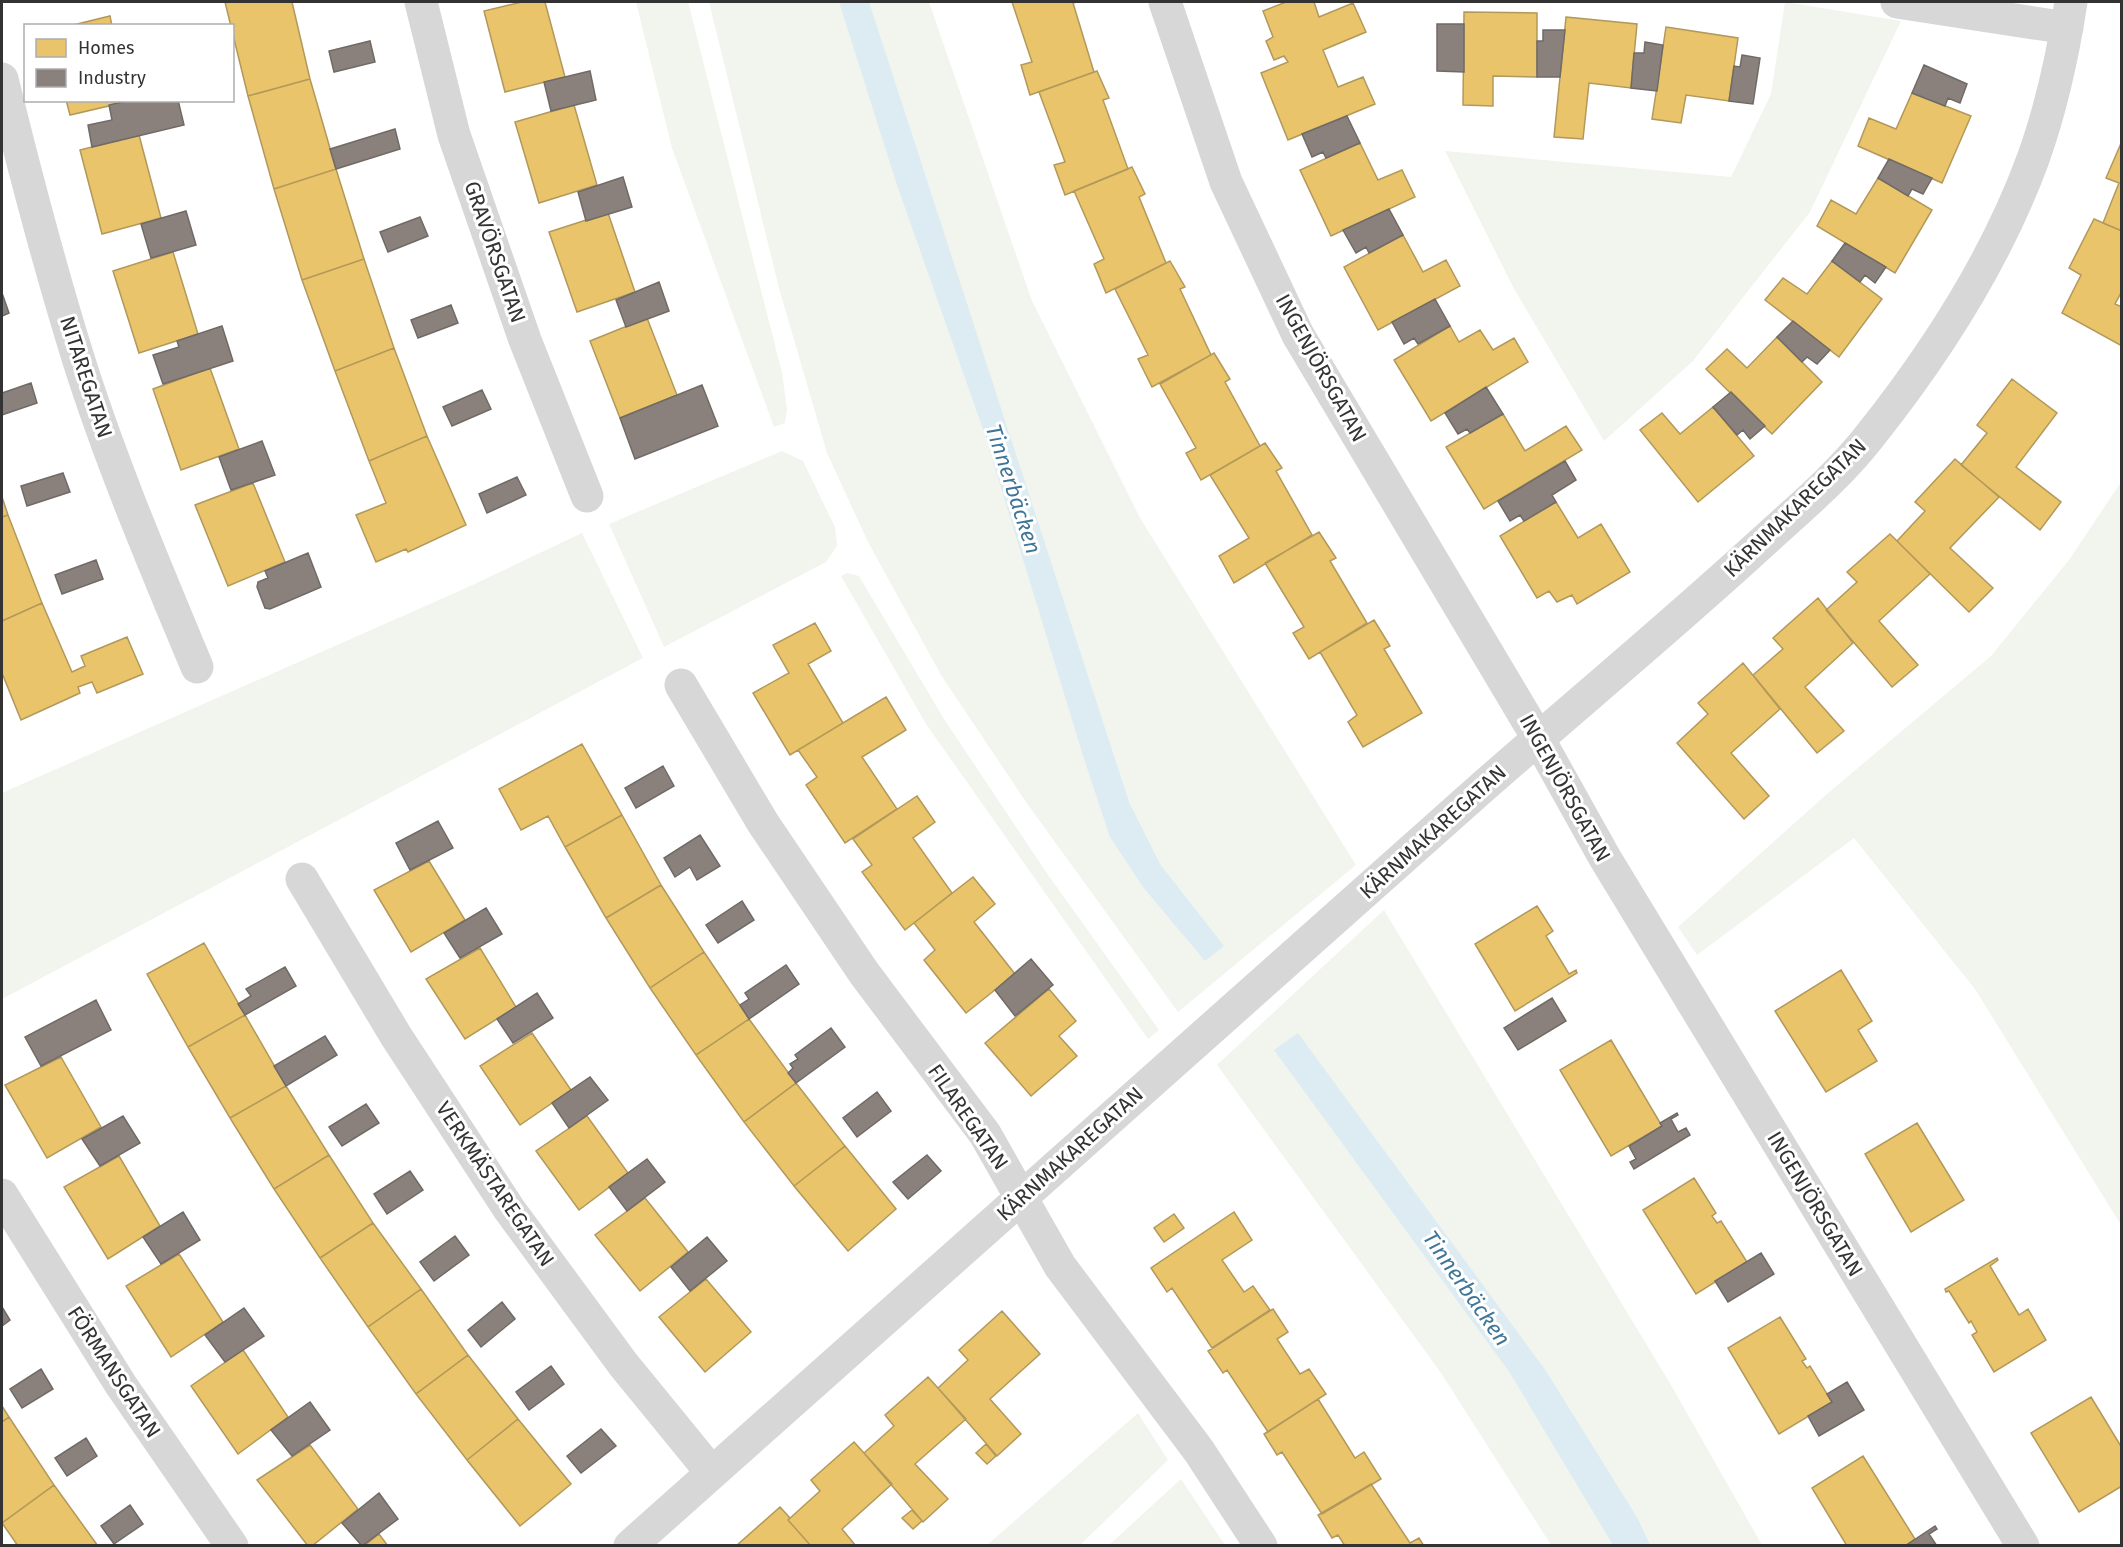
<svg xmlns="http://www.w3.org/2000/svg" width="2123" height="1547" font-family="'Fira Sans',sans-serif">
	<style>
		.green { fill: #f1f5ed }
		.water { fill: #ddebf3 }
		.homes { fill: #e9c46a; stroke: #b2985a; stroke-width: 1.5 }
		.industry { fill: #8a817c; stroke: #706a66; stroke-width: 1.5 }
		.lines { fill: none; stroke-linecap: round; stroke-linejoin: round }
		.minor { stroke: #d7d7d7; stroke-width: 33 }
		.labels { text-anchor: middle; stroke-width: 6; stroke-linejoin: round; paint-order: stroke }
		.street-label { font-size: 21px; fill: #333; stroke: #fff }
		.water-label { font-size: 22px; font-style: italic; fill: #3f7597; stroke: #fff }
	</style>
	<rect width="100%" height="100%" fill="#fff"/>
	<path class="green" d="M 636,2 L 688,2 L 782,373 L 787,410 L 785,423 L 774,427 L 672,148 Z
		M 709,2 L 929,2 L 1032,301 L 1140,518 L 1356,865 L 1178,1012 L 1026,802 L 941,675 L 868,542 L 827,453 L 779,288 Z
		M 1785,2 L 1901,21 L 1810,212 L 1693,361 L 1604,441 L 1513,287 L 1445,151 L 1731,177 L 1771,94 Z
		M 782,451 L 803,461 L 835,527 L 837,546 L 826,562 L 664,647 L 609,524 Z
		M 2121,482 L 2121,1225 L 1975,989 L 1854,838 L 1697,955 L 1678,927 L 1827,794 L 1991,656 L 2069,560 Z
		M 582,533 L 643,658 L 2,999 L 2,793 L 466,588 Z
		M 847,573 L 859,576 L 944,719 L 1046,872 L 1159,1030 L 1148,1039 L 926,724 L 841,576 Z
		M 1384,910 L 1671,1385 L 1762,1545 L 1551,1545 L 1441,1373 L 1217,1065 Z
		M 1138,1413 L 1168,1460 L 1080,1545 L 987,1545 Z
		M 1181,1479 L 1225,1545 L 1109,1545 Z"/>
	<path class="water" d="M 839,2 L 869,2 L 1129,802 L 1160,864 L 1224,946 L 1205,961 L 1143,887 L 1110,837 L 1085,762 L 984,432 L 897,185 Z
		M 1298,1033 L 1546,1371 L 1638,1519 L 1650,1545 L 1613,1545 L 1510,1373 L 1274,1050 Z"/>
	<path class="homes" d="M 225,2 L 292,2 L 310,79 L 248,96 Z
		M 522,2 L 545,2 L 565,77 L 505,92 L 484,11 Z
		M 1012,2 L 1077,2 L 1073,3 L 1094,72 L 1030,95 L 1021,65 L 1032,62 Z
		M 1286,2 L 1314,2 L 1319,17 L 1353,3 L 1366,32 L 1323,50 L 1338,87 L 1363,77 L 1375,104 L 1288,140 L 1261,73 L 1288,62 L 1284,56 L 1274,60 L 1266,41 L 1273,37 L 1263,11 Z
		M 1464,12 L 1537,13 L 1537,77 L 1493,76 L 1493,106 L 1463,105 Z
		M 110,16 L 112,26 L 69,26 Z
		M 1566,17 L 1637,24 L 1631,88 L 1589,83 L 1583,139 L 1554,137 Z
		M 1666,27 L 1738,38 L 1729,101 L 1686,95 L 1681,123 L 1652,119 Z
		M 1097,71 L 1109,98 L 1103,100 L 1128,169 L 1065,195 L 1054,165 L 1065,162 L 1039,92 Z
		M 310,79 L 336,169 L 274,189 L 248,96 Z
		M 1912,93 L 1971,116 L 1942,183 L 1858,146 L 1869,118 L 1896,129 Z
		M 66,100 L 129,100 L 130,101 L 70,115 Z
		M 574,105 L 597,185 L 539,203 L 515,122 Z
		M 139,135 L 161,218 L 102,234 L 80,150 Z
		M 2122,141 L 2122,231 L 2103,223 L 2119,183 L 2106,178 Z
		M 1360,143 L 1378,180 L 1402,170 L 1415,197 L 1331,236 L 1300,170 Z
		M 1132,167 L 1145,194 L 1139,197 L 1166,263 L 1106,293 L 1094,264 L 1104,259 L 1074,191 Z
		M 336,169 L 364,259 L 302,280 L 274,189 Z
		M 1878,178 L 1932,210 L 1895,273 L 1817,226 L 1831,200 L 1856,214 Z
		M 608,213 L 635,292 L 577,312 L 549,232 Z
		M 2094,219 L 2122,231 L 2122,291 L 2115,304 L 2122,307 L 2122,346 L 2062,313 L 2081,275 L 2069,268 Z
		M 1403,235 L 1423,272 L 1446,260 L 1460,286 L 1378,330 L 1344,267 Z
		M 173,252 L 198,334 L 139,353 L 113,271 Z
		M 364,259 L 394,348 L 335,371 L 302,280 Z
		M 1170,261 L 1185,287 L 1180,289 L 1211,355 L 1152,387 L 1138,359 L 1148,355 L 1115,289 Z
		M 1832,261 L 1882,299 L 1839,357 L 1765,300 L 1783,278 L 1807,294 Z
		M 647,318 L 677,395 L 620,418 L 590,341 Z
		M 1450,326 L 1459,342 L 1480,330 L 1493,350 L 1514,338 L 1528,362 L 1431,421 L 1394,360 Z
		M 1777,337 L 1822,382 L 1772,434 L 1706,369 L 1727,349 L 1747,368 Z
		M 394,348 L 427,436 L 369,461 L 335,371 Z
		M 1214,353 L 1230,379 L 1225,382 L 1260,446 L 1201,480 L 1186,453 L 1196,448 L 1160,384 Z
		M 210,368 L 239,449 L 181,470 L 153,389 Z
		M 2012,379 L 2057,413 L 2016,467 L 2061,502 L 2040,530 L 1961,465 L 1987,433 L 1977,425 Z
		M 1713,407 L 1754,456 L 1698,502 L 1640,430 L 1662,413 L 1680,434 Z
		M 1503,414 L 1525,451 L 1566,426 L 1582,450 L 1484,509 L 1446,447 Z
		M 427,436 L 466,525 L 408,552 L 406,549 L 376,562 L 356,515 L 386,503 L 369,461 Z
		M 1265,443 L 1282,468 L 1276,471 L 1312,535 L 1234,583 L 1219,556 L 1249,538 L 1210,475 Z
		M 1955,459 L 1999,497 L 1950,548 L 1993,588 L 1969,612 L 1897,541 L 1925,511 L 1915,502 Z
		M 253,483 L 285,562 L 228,586 L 195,505 Z
		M 2,497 L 8,515 L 2,517 Z
		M 1556,502 L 1578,538 L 1601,524 L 1630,572 L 1577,604 L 1572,595 L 1557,602 L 1549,591 L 1537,598 L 1500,536 Z
		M 8,515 L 42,603 L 2,621 L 2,517 Z
		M 1319,532 L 1336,558 L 1330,561 L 1367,623 L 1309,659 L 1293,633 L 1304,627 L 1265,563 Z
		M 1890,534 L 1930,574 L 1879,621 L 1918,665 L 1892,687 L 1826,610 L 1857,582 L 1847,572 Z
		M 1818,598 L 1853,643 L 1805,687 L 1844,731 L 1817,753 L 1753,675 L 1783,649 L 1773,638 Z
		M 42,603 L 72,672 L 85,666 L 81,656 L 127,637 L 143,674 L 97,693 L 92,682 L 78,687 L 80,693 L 21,720 L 2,673 L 2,621 Z
		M 1374,620 L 1390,646 L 1384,649 L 1422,713 L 1363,747 L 1348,722 L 1357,715 L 1320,652 Z
		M 815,623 L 831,651 L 808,664 L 843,723 L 790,755 L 753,693 L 789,673 L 773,645 Z
		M 1743,663 L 1780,709 L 1731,753 L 1769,796 L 1744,819 L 1677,743 L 1708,714 L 1698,703 Z
		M 886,697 L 906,730 L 862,757 L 897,809 L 845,843 L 806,785 L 817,777 L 798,750 Z
		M 582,744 L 622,815 L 565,847 L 548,816 L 521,830 L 499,789 Z
		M 917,796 L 935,822 L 913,838 L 952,893 L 905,930 L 862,872 L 872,865 L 853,839 Z
		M 622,815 L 661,885 L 606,918 L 565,847 Z
		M 429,861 L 465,920 L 411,952 L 374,890 Z
		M 973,877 L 995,904 L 974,922 L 1015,974 L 966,1013 L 924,960 L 935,950 L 914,923 Z
		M 661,885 L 704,952 L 650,988 L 606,918 Z
		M 1537,906 L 1553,931 L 1546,936 L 1569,974 L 1576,970 L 1577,973 L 1515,1011 L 1475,944 Z
		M 204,943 L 245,1015 L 188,1047 L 147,974 Z
		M 480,948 L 516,1007 L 465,1039 L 426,979 Z
		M 704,952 L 749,1019 L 696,1055 L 650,988 Z
		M 1841,970 L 1872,1021 L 1858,1030 L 1877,1061 L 1826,1092 L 1775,1011 Z
		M 1049,989 L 1076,1021 L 1059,1036 L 1077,1056 L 1031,1096 L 985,1043 Z
		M 245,1015 L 286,1086 L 230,1118 L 188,1047 Z
		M 749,1019 L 796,1083 L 744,1122 L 696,1055 Z
		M 532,1033 L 571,1090 L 520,1125 L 480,1066 Z
		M 1611,1040 L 1662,1126 L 1611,1156 L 1560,1070 Z
		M 61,1057 L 101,1127 L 47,1158 L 5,1085 Z
		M 796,1083 L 845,1146 L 794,1186 L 744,1122 Z
		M 286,1086 L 329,1155 L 274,1189 L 230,1118 Z
		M 587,1116 L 628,1173 L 579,1210 L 536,1151 Z
		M 1917,1123 L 1964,1200 L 1911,1232 L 1865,1154 Z
		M 845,1146 L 896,1209 L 848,1251 L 794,1186 Z
		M 329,1155 L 373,1223 L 320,1258 L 274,1189 Z
		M 119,1156 L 160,1226 L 108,1259 L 64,1187 Z
		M 1694,1178 L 1716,1213 L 1712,1216 L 1717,1223 L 1721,1221 L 1747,1262 L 1696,1294 L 1643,1210 Z
		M 645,1198 L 688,1252 L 640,1291 L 595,1235 Z
		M 1234,1212 L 1252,1240 L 1222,1260 L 1244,1292 L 1253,1286 L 1270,1310 L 1212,1348 L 1172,1288 L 1167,1292 L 1151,1268 Z
		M 1174,1214 L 1184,1228 L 1164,1242 L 1154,1228 Z
		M 373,1223 L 421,1289 L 368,1327 L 320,1258 Z
		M 179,1254 L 223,1322 L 171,1357 L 126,1286 Z
		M 1997,1258 L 1998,1260 L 1990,1266 L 2019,1315 L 2028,1309 L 2046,1340 L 1994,1372 L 1972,1335 L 1977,1332 L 1971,1321 L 1969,1323 L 1949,1291 L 1946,1292 L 1945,1289 Z
		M 706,1279 L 751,1332 L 705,1372 L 659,1317 Z
		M 421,1289 L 468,1355 L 416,1394 L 368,1327 Z
		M 1273,1309 L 1288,1332 L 1277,1339 L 1300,1374 L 1309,1369 L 1326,1394 L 1268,1432 L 1227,1370 L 1223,1373 L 1208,1351 Z
		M 1002,1311 L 1040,1354 L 990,1399 L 1021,1434 L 997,1456 L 938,1388 L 968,1360 L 959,1350 Z
		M 1780,1317 L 1806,1359 L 1802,1361 L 1807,1368 L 1810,1366 L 1832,1402 L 1779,1434 L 1728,1348 Z
		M 243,1350 L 288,1417 L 238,1454 L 191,1386 Z
		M 468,1355 L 518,1419 L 467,1460 L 416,1394 Z
		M 928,1377 L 966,1419 L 915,1464 L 948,1499 L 923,1522 L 864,1453 L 894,1426 L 885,1415 Z
		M 2091,1397 L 2122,1448 L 2122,1486 L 2079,1512 L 2031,1433 Z
		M 1318,1399 L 1355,1458 L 1364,1452 L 1381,1479 L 1322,1514 L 1282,1452 L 1277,1455 L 1264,1434 Z
		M 2,1406 L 9,1417 L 2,1422 Z
		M 9,1417 L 54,1485 L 2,1523 L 2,1422 Z
		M 518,1419 L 571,1484 L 520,1526 L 467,1460 Z
		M 854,1442 L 892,1484 L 842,1529 L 856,1546 L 811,1546 L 788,1520 L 820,1491 L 811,1480 Z
		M 986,1444 L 996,1456 L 987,1464 L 976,1453 Z
		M 310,1445 L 358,1509 L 312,1546 L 308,1546 L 257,1480 Z
		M 1863,1456 L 1915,1539 L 1905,1546 L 1847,1546 L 1812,1488 Z
		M 1371,1484 L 1410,1543 L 1419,1538 L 1424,1546 L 1345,1546 L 1338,1535 L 1332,1538 L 1318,1515 Z
		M 54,1485 L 98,1546 L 18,1546 L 2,1523 Z
		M 780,1507 L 790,1518 L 788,1520 L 811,1546 L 736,1546 Z
		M 912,1510 L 922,1521 L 913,1529 L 902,1518 Z
		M 379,1534 L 388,1546 L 364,1546 Z"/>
	<path class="industry" d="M 1437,24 L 1464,24 L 1464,72 L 1437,71 Z
		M 1543,30 L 1565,30 L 1560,77 L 1537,77 L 1537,41 L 1543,41 Z
		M 370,41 L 375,62 L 334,72 L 329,51 Z
		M 1645,42 L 1663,45 L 1657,91 L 1631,88 L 1634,53 L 1644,53 Z
		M 1742,55 L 1760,58 L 1753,104 L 1729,101 L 1734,66 L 1740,67 Z
		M 1924,65 L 1967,84 L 1960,103 L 1948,98 L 1945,106 L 1912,93 Z
		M 590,71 L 596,100 L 551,111 L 544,82 Z
		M 178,100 L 184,125 L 92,147 L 88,125 L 112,120 L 109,105 L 131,100 Z
		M 1347,116 L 1360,143 L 1326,158 L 1323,152 L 1312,157 L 1302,134 Z
		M 395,129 L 400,149 L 336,169 L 330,149 Z
		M 1889,159 L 1932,178 L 1923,194 L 1912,189 L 1908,196 L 1878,178 Z
		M 623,177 L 632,207 L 586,221 L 578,192 Z
		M 1389,209 L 1403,235 L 1369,253 L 1366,247 L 1356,253 L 1343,230 Z
		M 186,211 L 196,245 L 151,258 L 141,224 Z
		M 420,217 L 428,236 L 388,252 L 380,232 Z
		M 1845,243 L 1886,267 L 1875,283 L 1865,275 L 1860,282 L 1832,261 Z
		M 659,282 L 669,311 L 626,327 L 616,300 Z
		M 2,293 L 9,313 L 2,316 Z
		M 1435,299 L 1450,326 L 1418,344 L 1414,338 L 1404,344 L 1392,322 Z
		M 451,305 L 458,323 L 418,338 L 411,320 Z
		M 1793,321 L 1830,350 L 1817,364 L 1807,357 L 1802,362 L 1777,337 Z
		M 222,326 L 233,361 L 163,384 L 153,355 L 179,347 L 177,341 Z
		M 31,383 L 37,403 L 2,415 L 2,393 Z
		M 702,385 L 718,426 L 635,459 L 620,418 Z
		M 1486,387 L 1503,414 L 1470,433 L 1467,429 L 1458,434 L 1445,413 Z
		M 482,390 L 491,409 L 452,426 L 443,407 Z
		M 1731,392 L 1765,426 L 1750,439 L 1743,430 L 1737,435 L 1713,407 Z
		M 262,441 L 275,475 L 231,490 L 219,457 Z
		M 1565,461 L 1576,480 L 1552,495 L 1556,502 L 1524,521 L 1520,515 L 1510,521 L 1498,501 Z
		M 63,473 L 70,492 L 27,506 L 21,486 Z
		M 517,477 L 526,495 L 487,513 L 479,494 Z
		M 308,553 L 321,587 L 270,609 L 265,608 L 257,587 L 258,582 L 268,578 L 265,571 Z
		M 96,560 L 103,579 L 62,594 L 55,575 Z
		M 663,766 L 674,786 L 636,808 L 625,788 Z
		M 438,821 L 453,848 L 410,870 L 396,843 Z
		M 700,835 L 720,866 L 697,880 L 690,867 L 675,877 L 664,858 Z
		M 742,901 L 754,920 L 718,943 L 706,925 Z
		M 486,908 L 502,934 L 460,958 L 444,933 Z
		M 1031,959 L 1053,985 L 1015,1016 L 995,990 Z
		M 786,965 L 799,984 L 749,1019 L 740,1005 L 749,999 L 745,993 Z
		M 285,967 L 296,986 L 245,1015 L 238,1004 L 251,996 L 246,989 Z
		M 537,993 L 553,1018 L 513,1043 L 497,1019 Z
		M 1552,998 L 1566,1021 L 1518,1050 L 1504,1028 Z
		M 96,1000 L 111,1030 L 41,1066 L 25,1037 Z
		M 831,1028 L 845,1047 L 796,1083 L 788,1073 L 793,1068 L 790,1064 L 798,1059 L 795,1055 Z
		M 325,1036 L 337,1055 L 286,1086 L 274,1066 Z
		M 590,1077 L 608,1100 L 569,1128 L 552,1103 Z
		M 877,1092 L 891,1111 L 857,1137 L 843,1118 Z
		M 366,1104 L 379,1123 L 342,1146 L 329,1127 Z
		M 1677,1113 L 1678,1115 L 1671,1119 L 1678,1132 L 1686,1128 L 1690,1135 L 1634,1169 L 1630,1162 L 1636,1159 L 1629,1146 L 1662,1126 L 1660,1123 Z
		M 123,1116 L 140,1143 L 100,1166 L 82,1139 Z
		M 927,1155 L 941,1171 L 908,1199 L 893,1182 Z
		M 647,1159 L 665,1182 L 627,1211 L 609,1187 Z
		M 410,1171 L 423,1190 L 387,1214 L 374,1194 Z
		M 183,1212 L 200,1240 L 161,1264 L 143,1237 Z
		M 455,1236 L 469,1255 L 434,1281 L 420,1262 Z
		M 707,1237 L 727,1261 L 690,1291 L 671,1267 Z
		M 1761,1253 L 1774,1274 L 1728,1302 L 1715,1281 Z
		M 502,1302 L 515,1319 L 481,1347 L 468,1330 Z
		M 2,1307 L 10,1320 L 2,1326 Z
		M 244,1308 L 264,1336 L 225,1362 L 205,1335 Z
		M 551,1366 L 564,1384 L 529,1410 L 516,1392 Z
		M 41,1369 L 53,1389 L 22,1408 L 10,1389 Z
		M 1847,1382 L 1864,1410 L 1819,1436 L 1808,1416 L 1832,1402 L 1827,1394 Z
		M 310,1402 L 330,1430 L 292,1456 L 271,1430 Z
		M 601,1429 L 616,1446 L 581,1473 L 567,1456 Z
		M 86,1438 L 97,1456 L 67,1476 L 55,1458 Z
		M 379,1493 L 398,1519 L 362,1546 L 342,1523 Z
		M 130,1505 L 143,1524 L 114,1544 L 101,1526 Z
		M 1935,1526 L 1937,1529 L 1929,1534 L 1937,1546 L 1905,1546 Z"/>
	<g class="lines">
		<path class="minor" d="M 421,2 L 454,135 L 525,340 L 587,496
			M 1165,2 L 1226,182 L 1298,335 L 1538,738 L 1605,858 L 2023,1546
			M 1897,2 L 2067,28
			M 2,79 C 25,173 50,268 79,361 C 112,465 155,566 197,667
			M 681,685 L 763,823 L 864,973 L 985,1134 L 1060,1266 L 1199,1451 L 1261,1546
			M 302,879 L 396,1036 L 509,1209 L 623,1364 L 712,1473
			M 2,1195 L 121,1385 L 232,1546
			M 630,1546 C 913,1295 1195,1043 1477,792 C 1569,711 1663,633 1754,550 C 1793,514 1836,479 1869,437 C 1936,353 1996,260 2033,159 C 2051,109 2063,54 2071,2"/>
	</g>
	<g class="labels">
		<g class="street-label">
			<text transform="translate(495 252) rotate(71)" y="7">GRAVÖRSGATAN</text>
			<text transform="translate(1321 368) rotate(61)" y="7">INGENJÖRSGATAN</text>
			<text transform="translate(86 377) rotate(72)" y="7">NITAREGATAN</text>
			<text transform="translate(1795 508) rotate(-44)" y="7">KÄRNMAKAREGATAN</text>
			<text transform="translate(1565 788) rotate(61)" y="7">INGENJÖRSGATAN</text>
			<text transform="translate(1433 832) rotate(-42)" y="7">KÄRNMAKAREGATAN</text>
			<text transform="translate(968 1117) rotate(55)" y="7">FILAREGATAN</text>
			<text transform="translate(1070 1154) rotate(-42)" y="7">KÄRNMAKAREGATAN</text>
			<text transform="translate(495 1184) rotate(56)" y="7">VERKMÄSTAREGATAN</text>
			<text transform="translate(1815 1204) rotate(59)" y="7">INGENJÖRSGATAN</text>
			<text transform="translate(114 1372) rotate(57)" y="7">FÖRMANSGATAN</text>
		</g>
		<g class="water-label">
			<text transform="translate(1014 489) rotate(72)" y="8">Tinnerbäcken</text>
			<text transform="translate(1467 1288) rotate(55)" y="8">Tinnerbäcken</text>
		</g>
	</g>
	<rect width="2123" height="1547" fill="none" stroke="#333333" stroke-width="6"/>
	<rect x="24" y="24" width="210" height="78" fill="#ffffff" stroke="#adadad" stroke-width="1.5"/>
	<rect x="36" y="39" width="30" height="18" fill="#e9c46a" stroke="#adadad" stroke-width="1.5"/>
	<text x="78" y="54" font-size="18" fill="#333333">Homes</text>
	<rect x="36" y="69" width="30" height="18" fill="#8a817c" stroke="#adadad" stroke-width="1.5"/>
	<text x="78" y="84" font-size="18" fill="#333333">Industry</text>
</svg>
